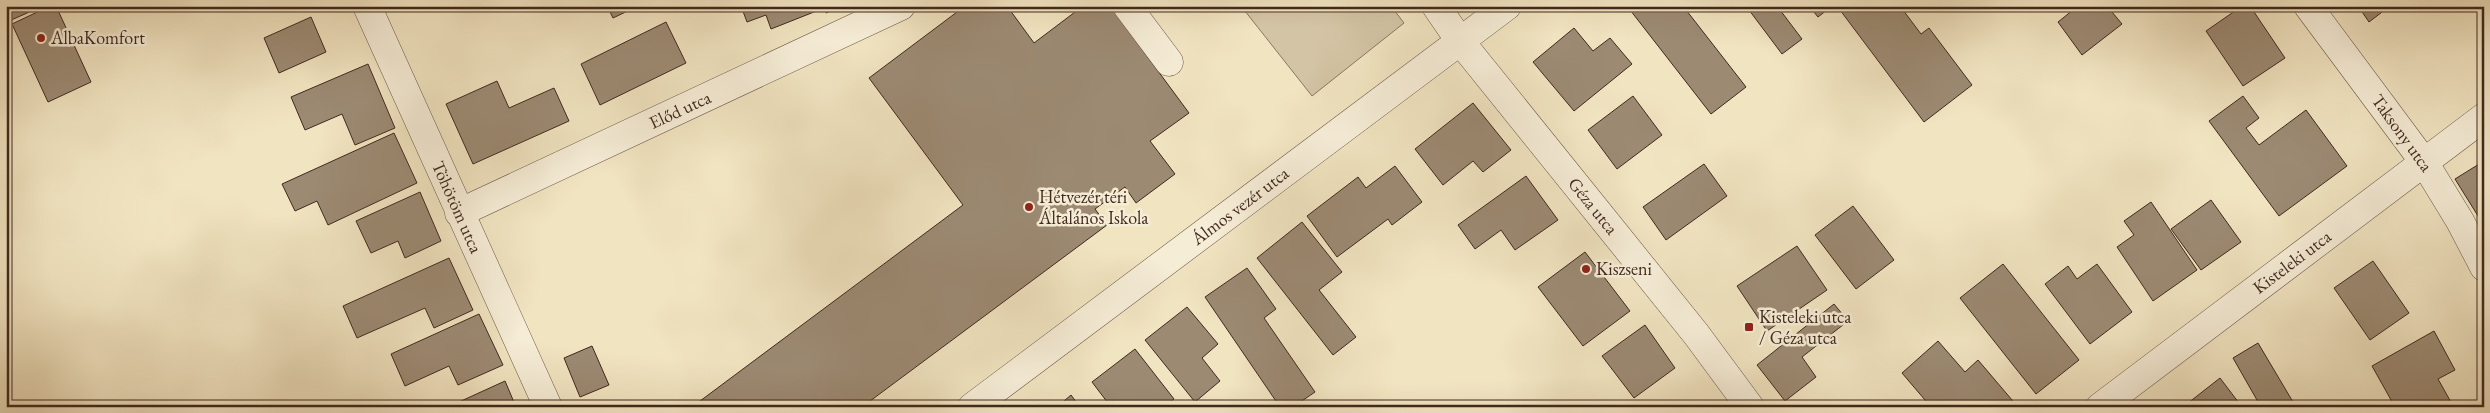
<svg xmlns="http://www.w3.org/2000/svg" width="2490" height="413" font-family="'EB Garamond',serif">
	<style>
		.green { fill: #d3c4a5; stroke: #8a7662 }
		.building { fill: #9c8a73; stroke: #40291e }
		.lines { fill: none; stroke-linecap: round; stroke-linejoin: round }
		.minor-casing { stroke: #6c5847; stroke-width: 29 }
		.minor { stroke: #f6edd7; stroke-width: 28 }
		.poi-dot { fill: #8f2418; stroke: #f6edd7; stroke-width: 2 }
		.labels { text-anchor: middle; stroke-width: 5; stroke-linejoin: round; paint-order: stroke }
		.poi-label { font-size: 18px; fill: #40291e; stroke: #f6edd7; text-anchor: start }
		.street-label { font-size: 18px; fill: #40291e; stroke: #f6edd7 }
	</style>
	<rect width="100%" height="100%" fill="#f1e4c1"/>
	<filter id="stains"><feTurbulence type="fractalNoise" baseFrequency=".004" numOctaves="4"/><feColorMatrix values="0 0 0 0 .2 0 0 0 0 .09 0 0 0 0 .02 0 0 0 .5 -.17"/></filter>
	<radialGradient id="worn" r=".72"><stop offset=".6" stop-color="#630" stop-opacity="0"/><stop offset="1" stop-color="#630" stop-opacity=".3"/></radialGradient>
	<path class="green" d="M 1241,6 L 1391,6 L 1404,23 L 1312,96 Z"/>
	<path class="building" d="M 6,6 L 43,6 L 9,21 Z
		M 50,6 L 56,6 L 91,82 L 48,102 L 12,24 Z
		M 607,6 L 636,6 L 636,7 L 613,18 Z
		M 741,6 L 818,6 L 819,10 L 771,29 L 766,15 L 747,22 Z
		M 824,6 L 843,6 L 826,13 Z
		M 965,6 L 1007,6 L 1034,43 L 1083,6 L 1110,6 L 1189,113 L 1150,141 L 1175,174 L 1136,203 L 1125,187 L 1095,209 L 1107,225 L 862,407 L 692,407 L 963,205 L 869,78 Z
		M 1627,6 L 1683,6 L 1746,87 L 1711,114 Z
		M 1746,6 L 1777,6 L 1802,39 L 1782,54 Z
		M 1809,6 L 1832,6 L 1818,17 Z
		M 1837,6 L 1900,6 L 1921,34 L 1929,28 L 1972,85 L 1924,122 Z
		M 2078,6 L 2107,6 L 2122,24 L 2082,55 L 2058,22 Z
		M 2242,6 L 2250,6 L 2285,58 L 2243,86 L 2206,31 Z
		M 2358,6 L 2390,6 L 2369,22 Z
		M 311,17 L 326,52 L 279,73 L 264,38 Z
		M 666,22 L 686,63 L 600,105 L 581,64 Z
		M 1574,28 L 1593,51 L 1610,38 L 1632,64 L 1574,111 L 1533,62 Z
		M 368,64 L 395,128 L 355,145 L 342,114 L 305,130 L 291,97 Z
		M 497,81 L 509,108 L 554,88 L 569,121 L 473,164 L 446,104 Z
		M 1633,96 L 1662,135 L 1617,169 L 1588,130 Z
		M 2243,96 L 2259,118 L 2246,128 L 2259,145 L 2306,110 L 2347,166 L 2279,216 L 2209,121 Z
		M 1473,103 L 1511,150 L 1483,172 L 1473,161 L 1443,185 L 1415,149 Z
		M 394,133 L 417,183 L 328,225 L 317,201 L 295,211 L 282,184 Z
		M 2484,161 L 2484,223 L 2483,224 L 2455,179 Z
		M 1704,164 L 1727,196 L 1666,240 L 1643,207 Z
		M 1395,166 L 1422,202 L 1392,225 L 1388,219 L 1337,257 L 1307,216 L 1358,177 L 1366,188 Z
		M 1526,176 L 1558,220 L 1515,250 L 1501,230 L 1475,249 L 1458,225 Z
		M 420,192 L 441,241 L 405,258 L 398,241 L 371,253 L 356,221 Z
		M 2211,200 L 2241,242 L 2201,270 L 2171,229 Z
		M 2151,202 L 2197,270 L 2153,301 L 2117,247 L 2134,235 L 2124,221 Z
		M 1853,206 L 1894,260 L 1856,289 L 1815,235 Z
		M 1302,222 L 1342,272 L 1319,290 L 1356,337 L 1333,355 L 1257,258 Z
		M 1797,246 L 1827,290 L 1767,331 L 1737,286 Z
		M 1585,252 L 1630,311 L 1583,346 L 1538,287 Z
		M 449,258 L 473,310 L 434,328 L 425,308 L 357,338 L 343,306 Z
		M 2373,261 L 2409,313 L 2370,340 L 2334,288 Z
		M 2003,264 L 2079,360 L 2036,394 L 1960,298 Z
		M 2097,264 L 2132,312 L 2090,344 L 2045,284 L 2068,266 L 2077,279 Z
		M 1247,268 L 1276,309 L 1264,318 L 1315,392 L 1293,407 L 1280,407 L 1205,297 Z
		M 1834,304 L 1848,321 L 1802,357 L 1816,377 L 1785,401 L 1757,365 Z
		M 1187,307 L 1218,344 L 1202,358 L 1220,381 L 1195,402 L 1145,340 Z
		M 479,314 L 503,365 L 458,385 L 449,366 L 405,386 L 391,354 Z
		M 1645,325 L 1675,368 L 1634,398 L 1602,356 Z
		M 2434,331 L 2455,370 L 2438,379 L 2452,404 L 2447,407 L 2395,407 L 2372,366 Z
		M 1938,341 L 1965,372 L 1978,360 L 2018,407 L 1931,407 L 1902,373 Z
		M 2258,343 L 2296,407 L 2261,407 L 2233,358 Z
		M 592,346 L 609,385 L 580,397 L 564,358 Z
		M 1135,349 L 1174,399 L 1163,407 L 1111,407 L 1092,382 Z
		M 2220,378 L 2242,407 L 2183,407 Z
		M 505,381 L 516,407 L 448,407 Z
		M 1071,395 L 1080,407 L 1057,407 Z"/>
	<g class="lines">
		<g class="minor-casing">
			<path id="minor" d="M 367,6 L 548,407
				M 1127,6 L 1169,62
				M 1436,6 L 1460,41 L 1696,334 L 1750,407
				M 2308,6 L 2424,162 L 2460,221 L 2484,267
				M 459,213 L 901,6
				M 972,407 L 1507,6
				M 2100,407 L 2484,117"/>
		</g>
		<use href="#minor" class="minor"/>
	</g>
	<g class="poi-dot">
		<circle cx="41" cy="38" r="5"/>
		<circle cx="1029" cy="207" r="5"/>
		<circle cx="1586" cy="269" r="5"/>
		<rect x="1744" y="322" width="10" height="10" rx="2.5"/>
	</g>
	<g class="labels">
		<g class="poi-label">
			<text x="51" y="44">AlbaKomfort</text>
			<text x="1039" y="203">Hétvezér téri<tspan x="1039" dy="21">Általános Iskola</tspan></text>
			<text x="1596" y="275">Kiszseni</text>
			<text x="1759" y="323">Kisteleki utca<tspan x="1759" dy="21">/ Géza utca</tspan></text>
		</g>
		<g class="street-label">
			<text transform="translate(680 110) rotate(-25)" y="6">Előd utca</text>
			<text transform="translate(2402 133) rotate(54)" y="6">Taksony utca</text>
			<text transform="translate(1240 206) rotate(-37)" y="6">Álmos vezér utca</text>
			<text transform="translate(1593 206) rotate(51)" y="6">Géza utca</text>
			<text transform="translate(457 207) rotate(66)" y="6">Töhötöm utca</text>
			<text transform="translate(2292 262) rotate(-37)" y="6">Kisteleki utca</text>
		</g>
	</g>
	<rect width="2490" height="413" fill="none" stroke="#f1e4c1" stroke-width="25"/>
	<rect x="8" y="8" width="2475" height="398" fill="none" stroke="#40291e" stroke-width="2.5"/>
	<rect x="12" y="12" width="2465" height="388" fill="none" stroke="#40291e"/>
	<rect width="100%" height="100%" filter="url(#stains)"/>
	<rect width="100%" height="100%" fill="url(#worn)"/>
</svg>
